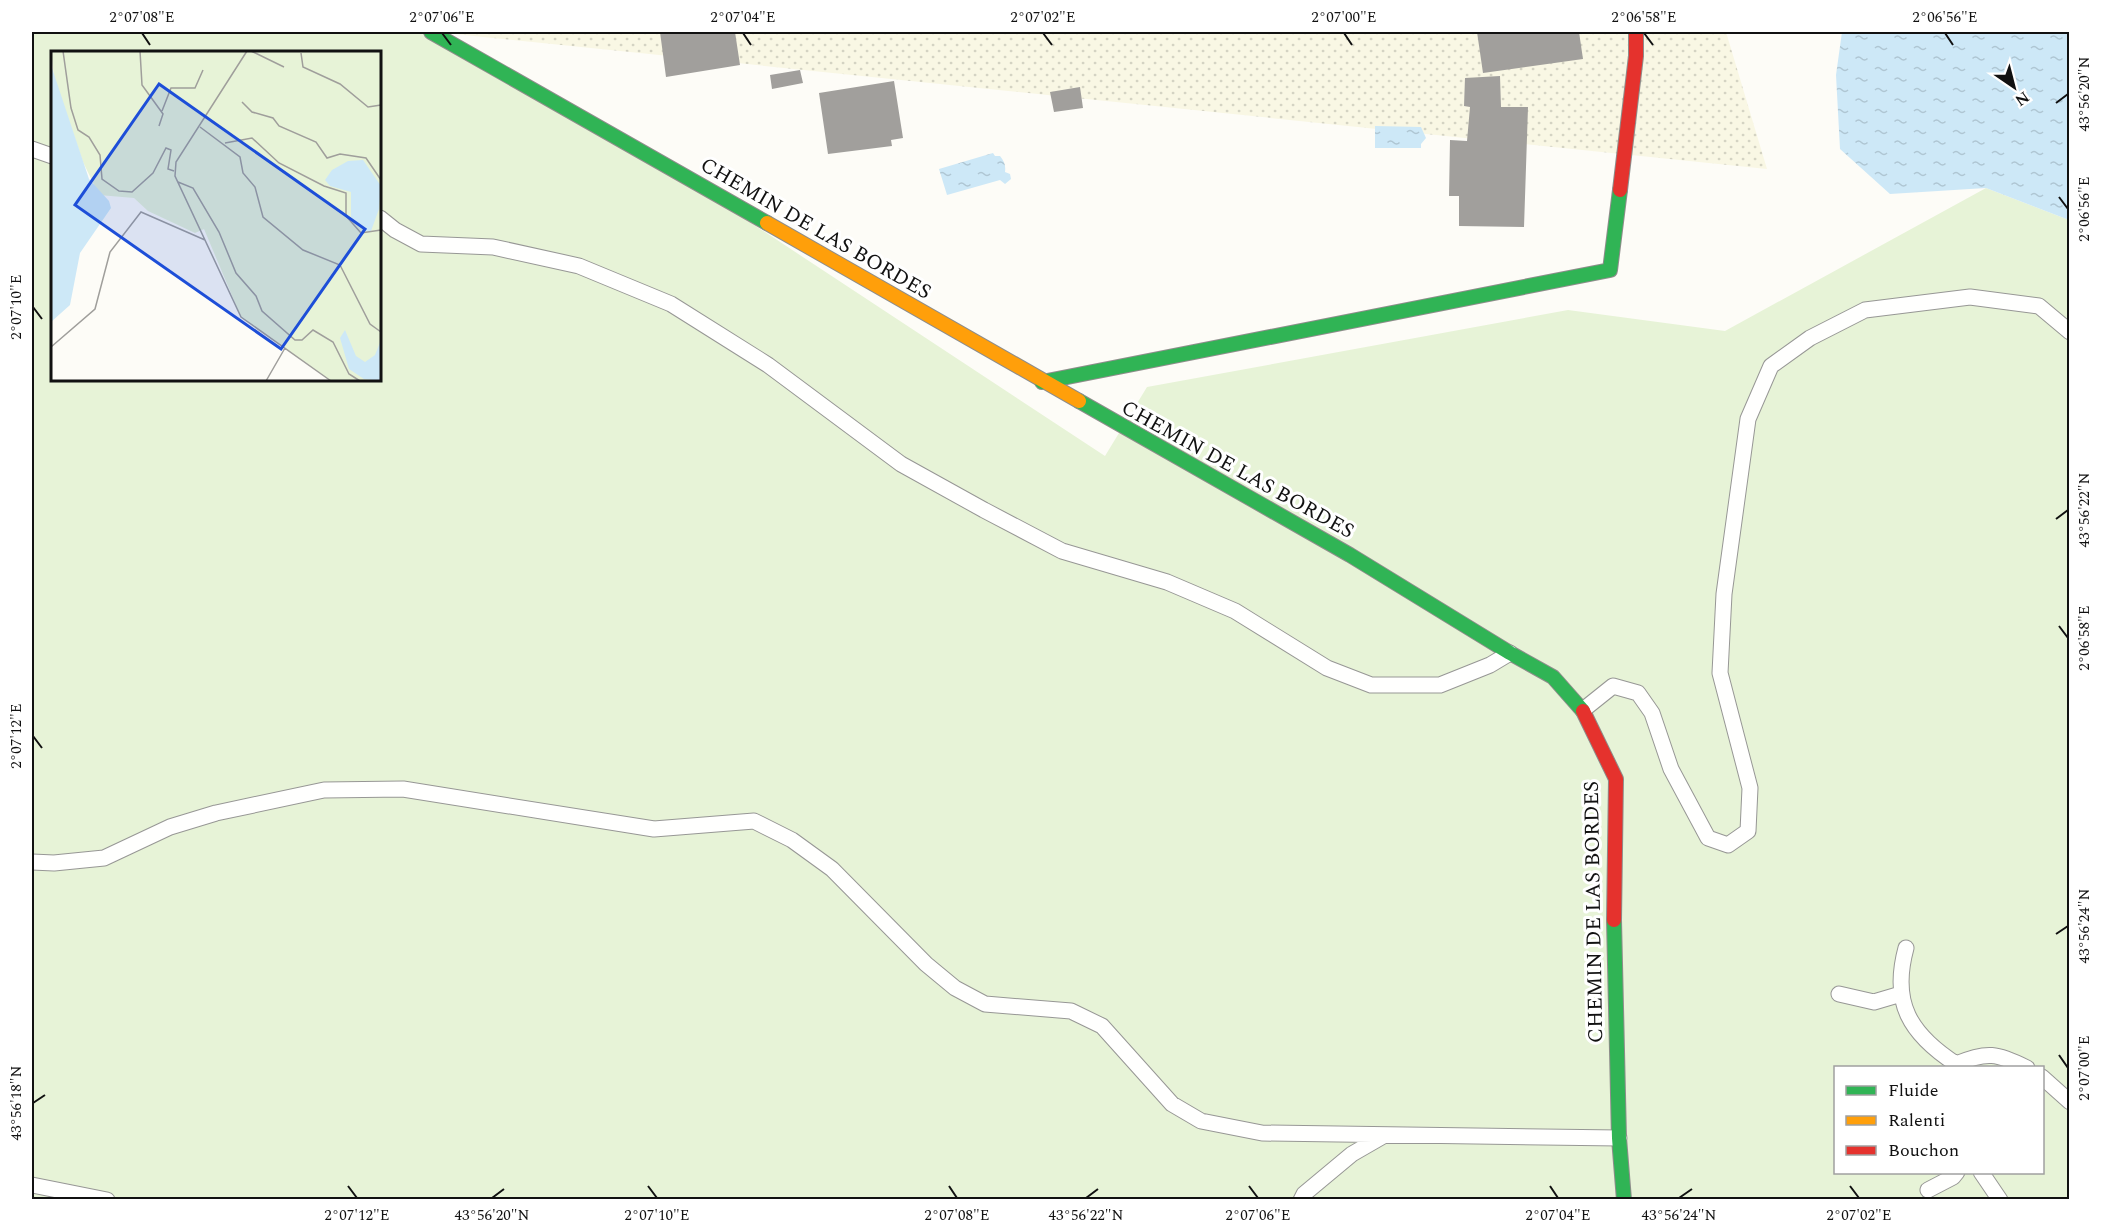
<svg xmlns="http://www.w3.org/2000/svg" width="2101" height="1231" font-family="Spectral,serif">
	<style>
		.farmland { fill: url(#farmland-dots) }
		.grass { fill: #e7f3d7; fill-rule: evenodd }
		.water { fill: url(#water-ripples) }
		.building { fill: #a19f9c }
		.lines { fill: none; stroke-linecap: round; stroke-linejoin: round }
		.lane-casing { stroke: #979795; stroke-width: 17 }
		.fast-casing { stroke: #8e8d8b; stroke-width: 16 }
		.slow-casing { stroke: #8e8d8b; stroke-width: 16 }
		.jam-casing { stroke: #8e8d8b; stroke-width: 16 }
		.lane { stroke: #fffffe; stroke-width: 15 }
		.fast { stroke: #30b455; stroke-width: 14 }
		.slow { stroke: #ff9f0a; stroke-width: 14 }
		.jam { stroke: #e5322d; stroke-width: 14 }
		.ticks { fill: none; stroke: #111; stroke-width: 2 }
		.labels { text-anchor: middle; stroke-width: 6; stroke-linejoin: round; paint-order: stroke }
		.street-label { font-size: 21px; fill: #111; stroke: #fff }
		.inset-road { fill: none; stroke: #9f9e9b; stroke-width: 1.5 }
		.view { fill: #1d4ed8; fill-opacity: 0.15; stroke: #1d4ed8; stroke-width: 3 }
		.inset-edge { fill: none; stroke: #111; stroke-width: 3 }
		.neatline { fill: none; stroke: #111; stroke-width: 2 }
		.ticks-label { font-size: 15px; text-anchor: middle; fill: #111 }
	</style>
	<defs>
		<pattern id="farmland-dots" width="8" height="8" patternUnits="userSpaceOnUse" patternTransform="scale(1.5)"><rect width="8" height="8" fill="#f9f7e4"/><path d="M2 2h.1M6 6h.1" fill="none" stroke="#d4d3c3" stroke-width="1.8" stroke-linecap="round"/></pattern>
		<pattern id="water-ripples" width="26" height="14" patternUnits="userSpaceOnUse" patternTransform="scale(1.5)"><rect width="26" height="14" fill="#cde8f7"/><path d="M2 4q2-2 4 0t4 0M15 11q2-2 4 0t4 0" fill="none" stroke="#afc6d3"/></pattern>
	</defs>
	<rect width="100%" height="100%" fill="#fdfcf7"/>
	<path class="farmland" d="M 435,32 L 1726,32 L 1767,169 Z"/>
	<path class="grass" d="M 32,32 L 431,32 L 648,155 L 1105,456 L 1147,387 L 1568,310 L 1725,331 L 1986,188 L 2069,220 L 2069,1199 L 32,1199 ZM 52,52 L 380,52 L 380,380 L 52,380 ZM 1836,1068 L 2042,1068 L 2042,1172 L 1836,1172 Z"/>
	<path class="water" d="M 1842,32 L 2069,32 L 2069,220 L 1986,188 L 1890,194 L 1840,149 L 1836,75 Z
		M 1375,126 L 1421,127 L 1426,138 L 1421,144 L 1421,148 L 1375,148 Z
		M 993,153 L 995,156 L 1000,156 C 1004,161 1006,165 1005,172 L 1010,174 L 1011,179 L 1005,184 L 1000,180 L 947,195 L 939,169 Z"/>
	<path class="building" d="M 660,32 L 735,32 L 740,65 L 666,77 Z
		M 1477,32 L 1579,32 L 1583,59 L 1483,73 Z
		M 800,70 L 803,83 L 772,89 L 770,75 Z
		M 1500,76 L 1501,107 L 1528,107 L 1524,227 L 1459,226 L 1459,196 L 1449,196 L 1450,140 L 1467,141 L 1470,107 L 1464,106 L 1465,78 Z
		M 894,81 L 903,138 L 891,140 L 892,146 L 828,154 L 819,93 Z
		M 1080,87 L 1083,108 L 1054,112 L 1050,92 Z"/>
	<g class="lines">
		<g class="lane-casing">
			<path id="lane" d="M 32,149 L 52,156
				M 380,218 L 395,230 L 421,244 L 493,247 L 579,266 L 671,304 L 768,365 L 901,464 L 984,510 L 1062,551 L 1167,582 L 1235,611 L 1327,668 L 1371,685 L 1440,685 L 1490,665 L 1510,653
				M 1583,710 L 1613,686 L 1638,693 L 1652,713 L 1671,769 L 1708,838 L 1728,845 L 1748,831 L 1750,788 L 1720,673 L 1724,594 L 1748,419 L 1771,366 L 1810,338 L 1865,310 L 1970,297 L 2039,306 L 2070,332
				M 32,862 L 54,863 L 104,858 L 170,827 L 216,813 L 324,790 L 403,789 L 654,829 L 754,821 L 792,840 L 832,869 L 926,964 L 955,988 L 985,1004 L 1071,1011 L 1102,1026 L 1172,1104 L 1201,1121 L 1262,1133 L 1619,1138
				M 1906,948 C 1891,1003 1910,1034 1956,1064 C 1987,1051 1997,1053 2027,1068
				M 1839,994 L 1874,1002 L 1901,994
				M 2042,1077 L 2070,1102
				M 1981,1172 L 2000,1200
				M 32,1185 L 107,1200
				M 1928,1190 L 1953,1177 L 1957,1172
				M 1301,1200 L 1304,1194 L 1352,1154 L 1385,1135"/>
		</g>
		<g class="fast-casing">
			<path id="fast" d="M 431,32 L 767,223
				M 1042,382 L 1610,270 L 1620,190
				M 1079,401 L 1350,555 L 1510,653 L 1553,677 L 1583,711
				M 1614,920 L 1619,1138 L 1624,1200"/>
		</g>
		<g class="slow-casing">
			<path id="slow" d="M 767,223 L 1079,401"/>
		</g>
		<g class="jam-casing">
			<path id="jam" d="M 1620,190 L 1636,56 L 1636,32
				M 1583,711 L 1616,779 L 1614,920"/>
		</g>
		<use href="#lane" class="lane"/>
		<use href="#fast" class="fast"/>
		<use href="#slow" class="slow"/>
		<use href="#jam" class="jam"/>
	</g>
	<path class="ticks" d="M 142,33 L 150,45M 442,33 L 451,45M 743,33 L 751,45M 1043,33 L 1052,45M 1344,33 L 1352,45M 1644,33 L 1653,45M 1945,33 L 1953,45M 2056,103 L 2068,94M 2059,197 L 2068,209M 33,307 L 42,319M 2056,519 L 2068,510M 2059,626 L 2068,638M 33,736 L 42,748M 2056,934 L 2068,926M 2059,1055 L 2068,1068M 33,1103 L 45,1095M 348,1186 L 357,1198M 648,1186 L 657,1198M 949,1186 L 957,1198M 1249,1186 L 1258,1198M 1550,1186 L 1558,1198M 1850,1186 L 1859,1198M 492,1198 L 504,1189M 1086,1198 L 1098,1189M 1679,1198 L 1692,1189"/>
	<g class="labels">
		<g class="street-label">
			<text transform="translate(816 228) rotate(30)" y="7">CHEMIN DE LAS BORDES</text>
			<text transform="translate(1238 469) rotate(29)" y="7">CHEMIN DE LAS BORDES</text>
			<text transform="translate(1593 912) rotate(-91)" y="7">CHEMIN DE LAS BORDES</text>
		</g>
	</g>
	<g transform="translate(51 51)">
		<rect width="330" height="330" fill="#fdfcf7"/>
		<path d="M 0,0 L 330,0 L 330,330 L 280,330 L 190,266 L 153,178 L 144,182 L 97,160 L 83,147 L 48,144 L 32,111 L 3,26 Z" fill="#e7f3d7"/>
		<path d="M 0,14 L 38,128 L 58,150 L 60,157 L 29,202 L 19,254 L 0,271 ZM 312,109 L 330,135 L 328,158 L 320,180 L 316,181 L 300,166 L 300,141 L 279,135 L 274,129 L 281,119 L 297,110 ZM 294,279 L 305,305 L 314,311 L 324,304 L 330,289 L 330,330 L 313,328 L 298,318 L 289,287 Z" fill="#cde8f7"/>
		<path class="inset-road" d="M 12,0 L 20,57 L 27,79 L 38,86 L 49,104 L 51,128 L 68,140 L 81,141 L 102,122 L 115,97 L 120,99 L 117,118 L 123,120M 89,0 L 91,34 L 112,63 L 108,75M 196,0 L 125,111 L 124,125 L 190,266 L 280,330M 200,0 L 233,16M 250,2 L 252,16 L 289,33 L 317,56 L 330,54M 191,51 L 201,61 L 222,67 L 228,75 L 265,91 L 276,107 L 289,103 L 315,107 L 330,129M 111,60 L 120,37 L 144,37 L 152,19M 149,76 L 189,106 L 192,122 L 204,136 L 212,166 L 252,199 L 289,214 L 319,273 L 330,281M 174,92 L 201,87 L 228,112 L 273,135 L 295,142 L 295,165 L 310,182 L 330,179M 127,131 L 142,137 L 168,181 L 185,222 L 205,245 L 211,260 L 244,289 L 251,289 L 262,279 L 282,291 L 298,323 L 309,330M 0,296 L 44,258 L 59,201 L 90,161 L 154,189M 215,330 L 234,297"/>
		<path class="view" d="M 108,33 L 314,178 L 230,298 L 24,154 Z"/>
		<rect width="330" height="330" class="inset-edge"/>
	</g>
	<rect width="2101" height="1231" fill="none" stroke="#ffffff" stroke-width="66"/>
	<rect x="1834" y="1066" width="210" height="108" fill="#ffffff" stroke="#a0a0a0" stroke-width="1.5"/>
	<rect x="1846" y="1086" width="30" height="9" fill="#30b455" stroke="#a0a0a0" stroke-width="1.5"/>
	<text x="1888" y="1096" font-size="18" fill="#111111">Fluide</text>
	<rect x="1846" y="1116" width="30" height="9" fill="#ff9f0a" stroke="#a0a0a0" stroke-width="1.5"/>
	<text x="1888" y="1126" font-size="18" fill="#111111">Ralenti</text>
	<rect x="1846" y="1146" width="30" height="9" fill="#e5322d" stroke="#a0a0a0" stroke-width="1.5"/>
	<text x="1888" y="1156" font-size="18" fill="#111111">Bouchon</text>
	<g transform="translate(2014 87) rotate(145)" stroke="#ffffff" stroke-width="4.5" paint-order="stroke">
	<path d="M0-4.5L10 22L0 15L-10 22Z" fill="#111111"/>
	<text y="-9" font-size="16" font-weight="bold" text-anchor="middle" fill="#111111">N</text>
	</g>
	<rect x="33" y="33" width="2035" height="1165" class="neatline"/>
	<g class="ticks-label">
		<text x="142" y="22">2°07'08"E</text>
		<text x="442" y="22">2°07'06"E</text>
		<text x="743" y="22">2°07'04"E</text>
		<text x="1043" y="22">2°07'02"E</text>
		<text x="1344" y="22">2°07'00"E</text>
		<text x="1644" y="22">2°06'58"E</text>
		<text x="1945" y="22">2°06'56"E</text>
		<text transform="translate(2084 94) rotate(-90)" y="5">43°56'20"N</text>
		<text transform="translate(2084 209) rotate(-90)" y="5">2°06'56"E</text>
		<text transform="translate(16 307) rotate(-90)" y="5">2°07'10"E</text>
		<text transform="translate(2084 510) rotate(-90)" y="5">43°56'22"N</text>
		<text transform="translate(2084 638) rotate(-90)" y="5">2°06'58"E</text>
		<text transform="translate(16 736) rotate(-90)" y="5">2°07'12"E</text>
		<text transform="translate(2084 926) rotate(-90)" y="5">43°56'24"N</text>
		<text transform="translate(2084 1068) rotate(-90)" y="5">2°07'00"E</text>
		<text transform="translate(16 1103) rotate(-90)" y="5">43°56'18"N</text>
		<text x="357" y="1220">2°07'12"E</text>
		<text x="492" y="1220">43°56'20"N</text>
		<text x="657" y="1220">2°07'10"E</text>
		<text x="957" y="1220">2°07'08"E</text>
		<text x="1086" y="1220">43°56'22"N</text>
		<text x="1258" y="1220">2°07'06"E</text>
		<text x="1558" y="1220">2°07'04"E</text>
		<text x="1679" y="1220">43°56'24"N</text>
		<text x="1859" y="1220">2°07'02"E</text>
	</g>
</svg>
